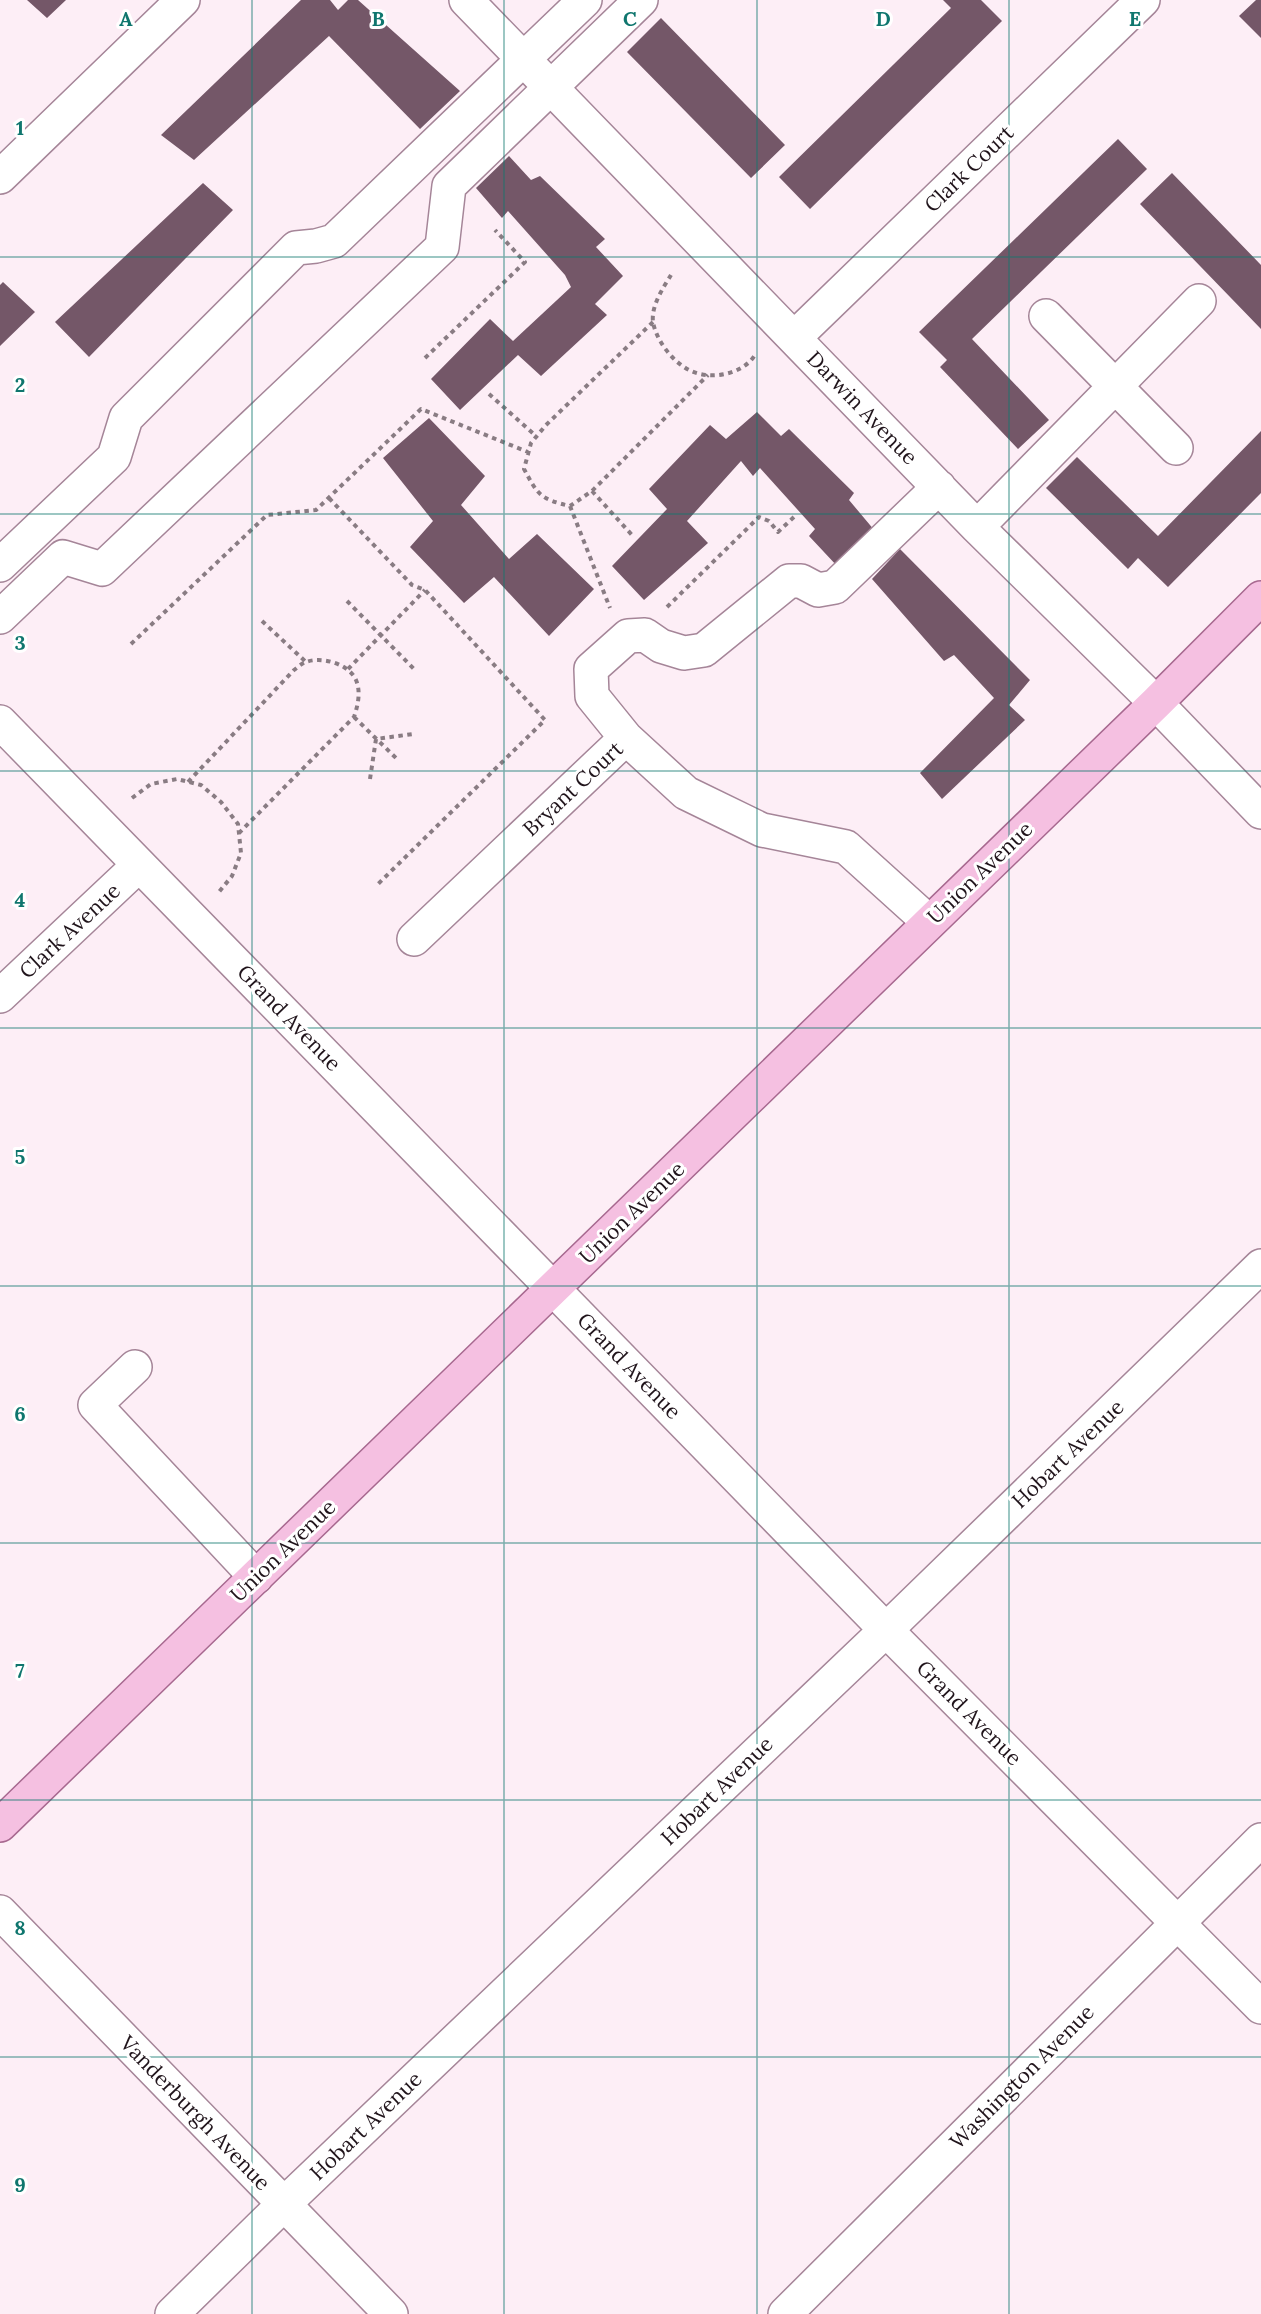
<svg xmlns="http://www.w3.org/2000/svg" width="1261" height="2314" font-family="Lora,serif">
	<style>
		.building { fill: #745768 }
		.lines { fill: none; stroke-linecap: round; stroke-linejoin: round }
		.minor-casing { stroke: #a58598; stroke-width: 36 }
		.major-casing { stroke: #a7688f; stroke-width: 36 }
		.path { stroke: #897c83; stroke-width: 4; stroke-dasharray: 4.5 4.5; stroke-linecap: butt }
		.minor { stroke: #fff; stroke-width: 33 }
		.major { stroke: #f5c0e1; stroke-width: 33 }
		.grid { fill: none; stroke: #0f766e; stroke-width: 1.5; stroke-opacity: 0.55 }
		.labels { text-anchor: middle; stroke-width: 6; stroke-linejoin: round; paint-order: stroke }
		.street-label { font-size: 21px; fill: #20141b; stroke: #fff }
		.grid-label { font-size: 20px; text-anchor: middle; font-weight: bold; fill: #0f766e; stroke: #fff; stroke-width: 6; stroke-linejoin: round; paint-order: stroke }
	</style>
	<rect width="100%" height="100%" fill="#fdeef6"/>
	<path class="building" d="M 27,0 L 66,0 L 47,18 Z
		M 301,0 L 330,0 L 338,10 L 348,0 L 358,0 L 460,91 L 420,129 L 329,36 L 194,160 L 161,135 Z
		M 943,0 L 981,0 L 1002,21 L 810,209 L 779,177 L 951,8 Z
		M 1256,0 L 1261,0 L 1261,38 L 1239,16 Z
		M 661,18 L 785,145 L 751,178 L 627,52 Z
		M 1118,139 L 1147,169 L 972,339 L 1049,420 L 1018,449 L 940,367 L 947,360 L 919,332 Z
		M 509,156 L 531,180 L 540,176 L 605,239 L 596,247 L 623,276 L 595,304 L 607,315 L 541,376 L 518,355 L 460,410 L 431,379 L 490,319 L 513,341 L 571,287 L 565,275 L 508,211 L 502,218 L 476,188 Z
		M 1172,173 L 1261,265 L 1261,329 L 1140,204 Z
		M 203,183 L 233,210 L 89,357 L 55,322 Z
		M 3,282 L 35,312 L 0,346 L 0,285 Z
		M 757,412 L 781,436 L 789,429 L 854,493 L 849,500 L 875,531 L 838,567 L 809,536 L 815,529 L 760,468 L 753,476 L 741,461 L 687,521 L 708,543 L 644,600 L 612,566 L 667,509 L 649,489 L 710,425 L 726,439 Z
		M 429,418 L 485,476 L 461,505 L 509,559 L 537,534 L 594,589 L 549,636 L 494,577 L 464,603 L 410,547 L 433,521 L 383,458 Z
		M 1261,431 L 1261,493 L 1168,587 L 1138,558 L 1128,569 L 1046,488 L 1077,457 L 1158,536 Z
		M 900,549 L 1030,680 L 1009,705 L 1025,720 L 942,799 L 920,773 L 994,698 L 954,655 L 944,661 L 872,579 Z"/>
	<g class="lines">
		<g class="minor-casing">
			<path id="minor" d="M 466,0 L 977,527 L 1156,703 L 1261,812
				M 0,177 L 183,0
				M 1046,316 L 1176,448
				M 794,338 L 1143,0
				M 977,527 L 1199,301
				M 0,565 L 114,457 L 126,418 L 296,248 L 316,246 L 334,241 L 585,0
				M 0,617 L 63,557 L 102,569 L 442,247 L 449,186 L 641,0
				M 0,722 L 886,1630 L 1261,2007
				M 626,738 L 592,696 L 591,669 L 628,636 L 645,635 L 661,646 L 684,653 L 704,650 L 789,581 L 801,581 L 818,590 L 835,587 L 939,487
				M 414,939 L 626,738 L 686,793 L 762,830 L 846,847 L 929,922
				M 0,996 L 139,865
				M 135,1367 L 95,1405 L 256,1577
				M 0,1912 L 391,2314
				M 172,2314 L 284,2204 L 886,1630 L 1261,1266
				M 785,2314 L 1261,1840"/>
		</g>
		<g class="major-casing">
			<path id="major" d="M 0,1825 L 1156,703 L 1261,598"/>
		</g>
		<path class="path" d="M 671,275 C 663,288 651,306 653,322 C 656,339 670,358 684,367 C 705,382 742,376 755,355
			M 653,322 L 546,425 L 531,443 L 524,469 C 538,495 540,499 570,506 L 592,491 L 708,375
			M 425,358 L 525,262 L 495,230
			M 489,394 L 536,436
			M 592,491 L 632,535
			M 329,498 L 412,585 L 425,590 L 545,720 L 377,885
			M 570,506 L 610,608
			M 347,601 L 414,669
			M 667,607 L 759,517 L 769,521 L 778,532 L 794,517
			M 262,621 L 306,662
			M 131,644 L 267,515 L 316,510 L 421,409 L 528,452
			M 348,669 L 425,590
			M 354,717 L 396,758
			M 370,779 L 376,739 L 413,734
			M 188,782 L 294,670 C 298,667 302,663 306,662 C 322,656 349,664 356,680 C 361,692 358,705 354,717 L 239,833
			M 132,798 L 151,784 L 177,779 L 201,785 L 221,802 L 238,824 L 241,853 L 232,876 L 219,892"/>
		<use href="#minor" class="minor"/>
		<use href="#major" class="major"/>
	</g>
	<path class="grid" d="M 252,0 L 252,2314M 504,0 L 504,2314M 757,0 L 757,2314M 1009,0 L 1009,2314M 0,257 L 1261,257M 0,514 L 1261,514M 0,771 L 1261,771M 0,1028 L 1261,1028M 0,1286 L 1261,1286M 0,1543 L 1261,1543M 0,1800 L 1261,1800M 0,2057 L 1261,2057"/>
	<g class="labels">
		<g class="street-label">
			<text transform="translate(969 169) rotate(-44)" y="7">Clark Court</text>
			<text transform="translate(862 408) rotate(46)" y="7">Darwin Avenue</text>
			<text transform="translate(573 789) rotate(-43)" y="7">Bryant Court</text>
			<text transform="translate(980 873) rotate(-44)" y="7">Union Avenue</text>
			<text transform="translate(70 931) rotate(-43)" y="7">Clark Avenue</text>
			<text transform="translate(289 1018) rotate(46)" y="7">Grand Avenue</text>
			<text transform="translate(632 1213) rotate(-44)" y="7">Union Avenue</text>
			<text transform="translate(629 1366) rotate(46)" y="7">Grand Avenue</text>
			<text transform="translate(1068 1454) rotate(-44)" y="7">Hobart Avenue</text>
			<text transform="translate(283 1551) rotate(-44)" y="7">Union Avenue</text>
			<text transform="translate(969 1713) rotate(45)" y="7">Grand Avenue</text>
			<text transform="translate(717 1791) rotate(-44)" y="7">Hobart Avenue</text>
			<text transform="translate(1022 2077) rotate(-45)" y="7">Washington Avenue</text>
			<text transform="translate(195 2113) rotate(46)" y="7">Vanderburgh Avenue</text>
			<text transform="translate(366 2126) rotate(-44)" y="7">Hobart Avenue</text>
		</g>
	</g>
	<g class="grid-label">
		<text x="126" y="26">A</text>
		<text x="378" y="26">B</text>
		<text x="630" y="26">C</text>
		<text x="883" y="26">D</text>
		<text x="1135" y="26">E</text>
		<text x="20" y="135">1</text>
		<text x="20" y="392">2</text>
		<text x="20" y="650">3</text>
		<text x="20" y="907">4</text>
		<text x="20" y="1164">5</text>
		<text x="20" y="1421">6</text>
		<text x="20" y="1678">7</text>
		<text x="20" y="1935">8</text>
		<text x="20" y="2192">9</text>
	</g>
</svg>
